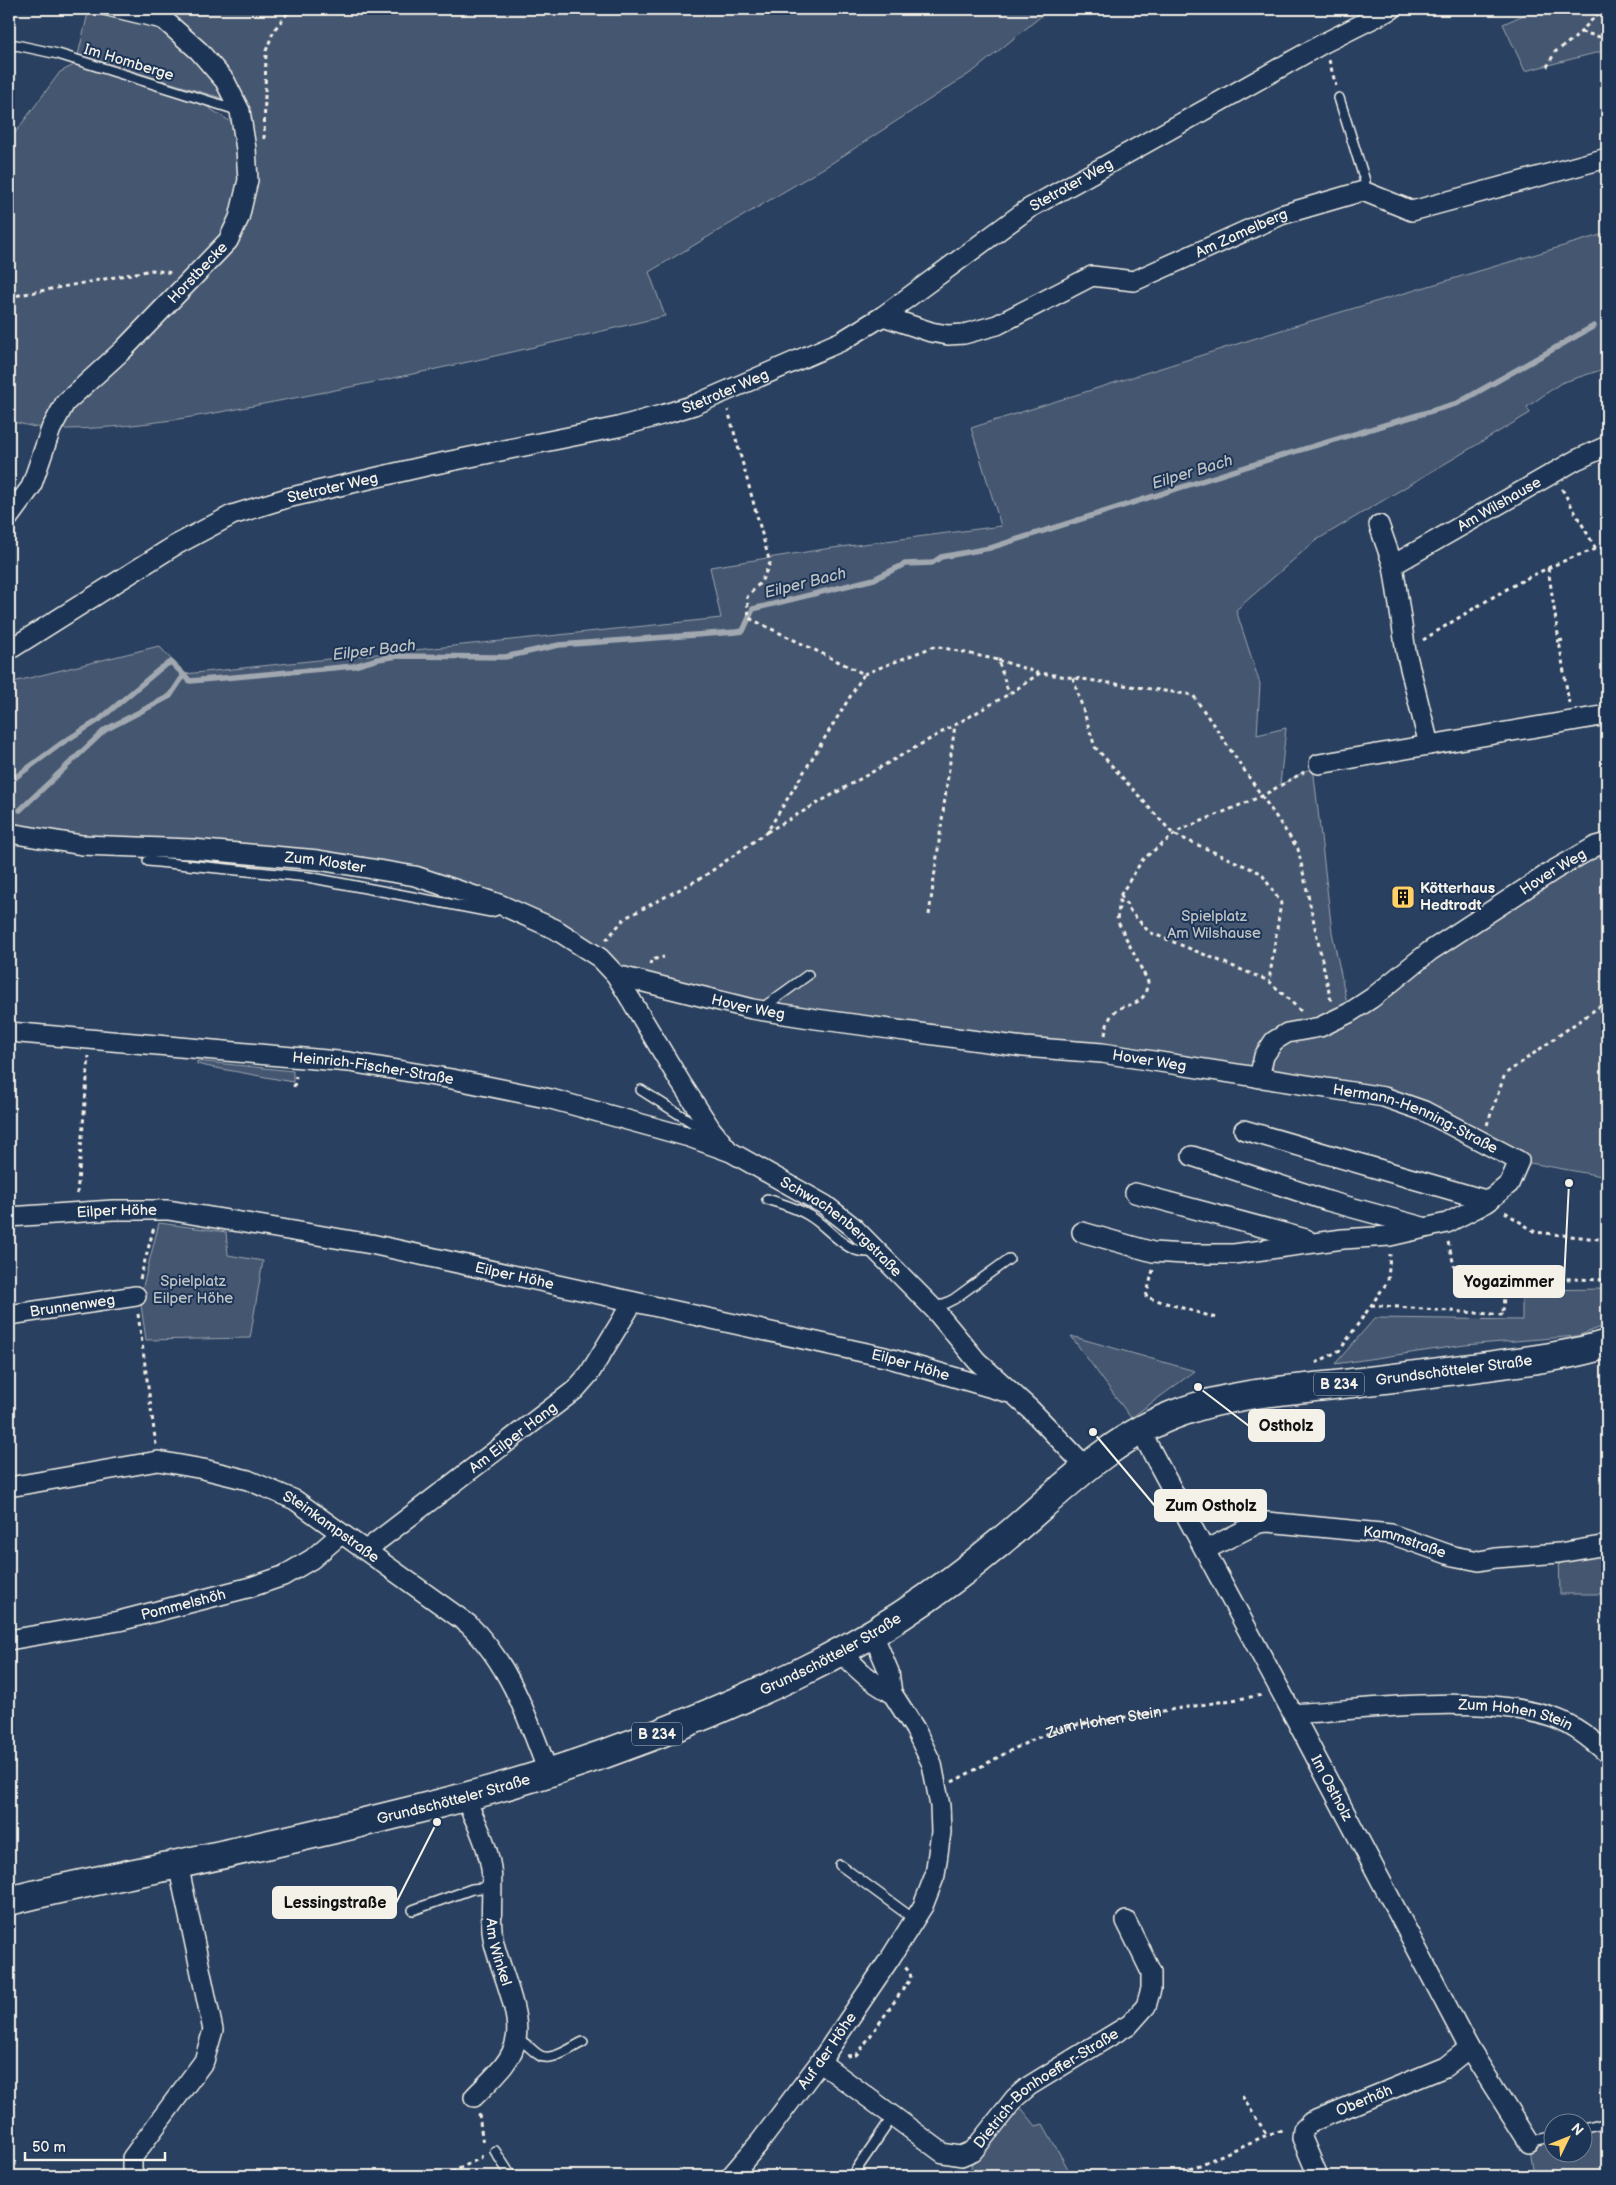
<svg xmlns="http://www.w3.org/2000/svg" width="1616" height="2185" font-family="'Balsamiq Sans',sans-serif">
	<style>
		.green { fill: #445771; stroke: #9ca4ac }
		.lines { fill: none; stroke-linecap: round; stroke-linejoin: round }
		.stream { stroke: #a1a8b0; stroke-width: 5.5 }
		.service-casing { stroke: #f4f1e8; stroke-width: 12 }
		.minor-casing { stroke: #f4f1e8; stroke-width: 22 }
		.primary-casing { stroke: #f4f1e8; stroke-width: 31 }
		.path { stroke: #f4f1e8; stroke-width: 3; stroke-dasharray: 4 4; stroke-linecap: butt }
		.service { stroke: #1d3557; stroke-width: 9 }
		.minor { stroke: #1d3557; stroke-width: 19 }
		.primary { stroke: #1d3557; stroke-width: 28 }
		.labels { text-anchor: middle; stroke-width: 4; stroke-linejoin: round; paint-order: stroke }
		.shield { fill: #1d3557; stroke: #b4b9bc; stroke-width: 1 }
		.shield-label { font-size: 14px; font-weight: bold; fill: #f4f1e8 }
		.street-label { font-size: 15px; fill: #f4f1e8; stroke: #1d3557 }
		.poi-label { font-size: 15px; font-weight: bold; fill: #f4f1e8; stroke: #1d3557; text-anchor: start }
		.park-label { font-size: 15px; fill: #bfc3c4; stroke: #1d3557 }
		.water-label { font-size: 16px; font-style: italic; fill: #bdc1c2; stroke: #1d3557 }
		.leader { fill: none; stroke: #f4f1e8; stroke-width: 2 }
		.callout-dot { fill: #f4f1e8; stroke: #1d3557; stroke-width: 2 }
		.callout { fill: #f4f1e8; stroke: #f4f1e8; stroke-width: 2 }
		.callout-label { font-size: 16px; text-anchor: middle; font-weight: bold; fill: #111 }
	</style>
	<rect width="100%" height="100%" fill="#2a4060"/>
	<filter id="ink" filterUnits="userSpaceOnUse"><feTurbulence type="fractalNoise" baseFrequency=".02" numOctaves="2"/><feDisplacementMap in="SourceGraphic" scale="10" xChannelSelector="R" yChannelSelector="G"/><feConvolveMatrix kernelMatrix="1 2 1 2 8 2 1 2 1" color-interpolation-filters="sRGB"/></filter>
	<g filter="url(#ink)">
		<path class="green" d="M 89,9 L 170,32 L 193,53 L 228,100 L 78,55 Z
			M 165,9 L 1050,9 L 975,70 L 832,163 L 649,272 L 665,316 C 541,346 416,375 289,399 C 212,414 132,430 53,429 C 39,429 23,424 9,421 L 9,132 L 15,133 L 60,72 L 76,64 L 198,101 L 231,122 L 237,129 L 243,151 L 238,231 L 245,108 Z
			M 1537,9 L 1607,9 L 1607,50 L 1525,71 L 1503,24 Z
			M 1607,233 L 1607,368 L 1561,383 L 1527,407 L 1530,413 L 1315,541 L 1236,610 L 1260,684 L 1257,735 L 1286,728 L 1280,785 L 1313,767 L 1332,932 L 1349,1013 L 1607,843 L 1607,1177 L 1519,1161 L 1384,1097 L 816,1019 L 616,975 L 600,958 L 415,876 L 9,833 L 9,683 L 159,646 L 185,674 L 721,618 L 710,567 L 825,549 L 1001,526 L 971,428 L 1294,326 Z
			M 197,1061 L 293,1071 L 293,1082 L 205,1066 L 197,1064 Z
			M 159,1223 L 226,1232 L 228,1255 L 263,1261 L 250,1338 L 146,1340 L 140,1298 Z
			M 1607,1289 L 1607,1325 L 1577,1336 L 1465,1345 L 1335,1364 L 1375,1318 L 1522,1320 L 1522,1290 Z
			M 1071,1336 L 1195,1371 L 1131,1418 Z
			M 1607,1545 L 1607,1594 L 1560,1594 L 1559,1553 Z
			M 1018,2104 L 1036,2126 L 1043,2124 L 1072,2176 L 970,2176 L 972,2160 Z
			M 1607,2123 L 1607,2176 L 1534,2176 L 1529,2143 L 1553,2137 L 1554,2152 L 1584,2152 L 1584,2129 Z"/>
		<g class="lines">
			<path class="stream" d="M 1605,321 L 1607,321
				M 9,782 L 62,743 L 99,720 L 161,668 L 171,662 L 190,681 L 354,666 L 378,659 L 398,656 L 505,657 L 559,645 L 736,632 L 743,631 L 753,609 L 874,579 L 905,564 L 932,563 L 941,557 L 990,548 L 1277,457 L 1458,403 L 1594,326
				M 20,810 L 105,730 L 170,696 L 184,675"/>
			<g class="service-casing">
				<path id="service" d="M 99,9 L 162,24
					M 9,48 L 16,45 L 58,54 L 237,110
					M 1339,98 L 1365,181
					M 148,861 L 308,877 L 491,912 L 495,911 L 499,904
					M 761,1009 L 808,975
					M 641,1090 L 707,1132
					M 767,1199 C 781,1204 795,1207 808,1215 C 830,1227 847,1258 875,1251
					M 934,1309 L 954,1299 L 1009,1259
					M 840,1865 L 915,1920
					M 413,1910 L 472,1889 L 491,1887
					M 517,2039 C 526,2042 531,2050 539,2055 C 551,2063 572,2047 583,2042
					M 1584,2129 L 1607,2123
					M 1529,2143 L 1554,2137
					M 495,2151 L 511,2176
					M 852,2176 L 893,2116"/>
			</g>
			<g class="minor-casing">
				<g id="minor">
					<path id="s2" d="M 883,316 L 931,332 L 948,335 L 964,334 L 997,325 L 1092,276 L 1134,281 L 1281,215 L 1363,191 L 1412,211 L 1607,158"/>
					<path d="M 1607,446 L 1576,460 L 1393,565 L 1406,652 L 1429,745 L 1607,715"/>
					<path id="s3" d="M 9,517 L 31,487 L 51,429 L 65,403 L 124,349 L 228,241 L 239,218 L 248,180 L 246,149 L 240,111 L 225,81 L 199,51 L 152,9"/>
					<path d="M 1379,525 L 1393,565"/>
					<path id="s4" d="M 9,650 L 174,546 L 232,515 L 287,498 L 426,466 L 618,427 L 665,414 L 694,405 L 842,341 L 883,316 L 1028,209 L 1324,43 L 1392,9"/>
					<path d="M 1319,764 L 1429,745"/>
					<path id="s5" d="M 9,833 L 82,845 L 192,849 L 318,860 L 415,876 L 499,904 L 555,929 L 600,958 L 616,975 L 681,1083 L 711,1129 L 729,1151 L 825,1205 L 852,1226 L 934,1309 L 977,1361 L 1031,1410 L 1087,1468"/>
					<path id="s6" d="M 616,975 L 752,1009 L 816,1019 L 1024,1047 L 1102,1053 L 1384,1097 L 1424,1111 L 1519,1161 L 1509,1184 L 1486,1203 L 1447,1223 L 1390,1236 L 1343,1239 L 1234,1254 L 1184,1254 L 1153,1252 L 1082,1232"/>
					<path id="s7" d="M 9,1032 L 349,1062 L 452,1079 L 551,1099 L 689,1137 L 728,1151"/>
					<path id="s8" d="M 1259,1078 L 1264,1056 L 1274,1041 L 1287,1033 L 1320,1027 L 1349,1013 L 1372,998 L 1430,951 L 1462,930 L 1554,870 L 1596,846 L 1607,843"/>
					<path d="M 1244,1130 L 1489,1201"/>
					<path d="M 1192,1156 L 1328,1201 L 1423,1227"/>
					<path d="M 1135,1193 L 1306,1239"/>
					<path id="s9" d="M 9,1217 L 113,1210 L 168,1210 L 371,1244 L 885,1357 L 1009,1393"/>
					<path id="s10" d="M 9,1315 L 136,1296"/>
					<path id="s11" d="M 1140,1430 L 1293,1714 L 1469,2048 L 1529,2143"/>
					<path id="s12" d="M 9,1487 L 158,1461 L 203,1469 L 248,1480 L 295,1500 L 468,1624 C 510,1664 528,1719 548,1772"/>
					<path id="s13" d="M 366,1550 L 575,1390 L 589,1374 L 633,1302"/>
					<path id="s14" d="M 1205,1550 L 1259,1523 L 1267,1522 L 1391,1534 L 1453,1556 L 1479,1561 L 1496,1558 L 1559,1553 L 1607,1545"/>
					<path id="s15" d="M 9,1640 L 119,1621 L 251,1587 L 283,1576 L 312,1559 L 341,1534"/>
					<path d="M 842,1651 C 856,1670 871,1682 892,1693"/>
					<path id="s16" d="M 1293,1714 C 1370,1709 1481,1693 1554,1718 C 1574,1725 1591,1739 1607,1753"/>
					<path id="s17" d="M 464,1797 C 475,1819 487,1843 491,1868 C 494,1894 488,1922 495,1947 C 502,1973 521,2014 516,2039 C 513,2062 489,2081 474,2097"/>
					<path id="s18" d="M 820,2062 L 943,2153 L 961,2156 L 973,2151 L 1015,2098 L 1029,2086 L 1130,2024 L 1146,2006 L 1151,1989 L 1151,1972 L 1126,1921"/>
					<path d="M 135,2176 L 132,2171 L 132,2158 L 204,2061 L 213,2030 L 178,1864"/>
					<path id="s19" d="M 731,2176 L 760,2142 L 820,2062 L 891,1957 L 923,1906 L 935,1875 L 941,1832 L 940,1806 L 932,1764 L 915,1729 L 892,1693 L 889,1672 L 873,1634"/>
					<path id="s20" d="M 1318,2176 L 1302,2138 L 1303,2130 L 1311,2122 L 1445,2067 L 1469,2048"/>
				</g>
			</g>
			<g class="primary-casing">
				<g id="primary">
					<path id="s21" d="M 9,1901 C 62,1887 116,1877 169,1866 C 254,1848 338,1829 422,1808 C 551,1777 677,1731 797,1674 C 870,1639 937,1595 999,1543 C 1056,1496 1109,1437 1181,1412 C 1227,1395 1277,1391 1325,1386 C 1377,1381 1428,1373 1480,1367 C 1522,1361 1566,1357 1607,1344"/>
				</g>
			</g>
			<g class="path">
				<path d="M 1581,32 L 1600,37 L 1607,36"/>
				<path d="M 1329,60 L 1336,86"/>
				<path d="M 1547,67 L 1555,52 L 1576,37 L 1602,9"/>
				<path d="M 264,139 L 266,51 L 274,30 L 291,9"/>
				<path d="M 9,297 L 152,270 L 173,273"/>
				<path d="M 1562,489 L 1596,549"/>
				<path d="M 1548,568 L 1559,641 L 1556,641"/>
				<path d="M 1423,640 C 1481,604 1541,564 1607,546"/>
				<path d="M 1563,640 L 1559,641 L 1569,703"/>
				<path d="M 998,660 L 1039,673"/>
				<path d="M 864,674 L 935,646 L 998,660 L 1009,694"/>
				<path d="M 1073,678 L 1095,747 L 1173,834 L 1261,873 L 1281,903 L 1269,981"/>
				<path d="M 767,832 L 1009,694 L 1040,673 L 1193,695 L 1298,849 L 1331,1001"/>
				<path d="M 1121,895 L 1131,912 L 1149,932 L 1269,981 L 1303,1013"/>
				<path d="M 929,915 L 955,725"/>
				<path d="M 606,940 L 625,918 L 703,877 L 767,832 L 864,674 L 749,618 L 747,597 L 761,582 L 770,563 L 728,410"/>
				<path d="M 650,965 L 651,960 L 664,957"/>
				<path d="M 1105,1035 C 1111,995 1133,1014 1145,994 C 1146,991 1147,985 1148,982 L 1117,920 L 1121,894 L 1143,859 L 1180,830 L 1262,796 L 1304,772"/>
				<path d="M 294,1087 L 296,1076"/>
				<path d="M 1487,1125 L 1505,1074 L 1607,1001"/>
				<path d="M 77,1194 L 89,1056"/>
				<path d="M 1505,1212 L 1535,1232 L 1607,1240"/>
				<path d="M 1448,1242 L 1455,1269 L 1539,1272 L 1541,1278 L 1607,1280"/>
				<path d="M 1153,1270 L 1146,1297 L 1216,1318"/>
				<path d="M 140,1279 L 154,1227"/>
				<path d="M 1371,1305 L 1503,1315 L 1505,1272"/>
				<path d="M 138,1314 L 156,1445"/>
				<path d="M 1316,1363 L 1340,1350 L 1388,1281 L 1390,1254"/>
				<path id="s1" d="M 952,1782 C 991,1762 1028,1738 1070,1726 L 1263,1695"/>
				<path d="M 847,2056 L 856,2055 L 859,2052 L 911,1978 L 910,1973 L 905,1967"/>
				<path d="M 1242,2096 L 1267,2135"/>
				<path d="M 479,2114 L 483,2145"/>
				<path d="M 444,2176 L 481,2158 L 482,2154"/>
				<path d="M 1175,2176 L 1267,2135 L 1285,2129"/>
			</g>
			<use href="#service" class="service"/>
			<use href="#minor" class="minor"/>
			<use href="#primary" class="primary"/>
		</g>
	</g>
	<defs>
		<g id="building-square" transform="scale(1.25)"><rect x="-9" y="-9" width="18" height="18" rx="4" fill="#ffd166" stroke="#1d3557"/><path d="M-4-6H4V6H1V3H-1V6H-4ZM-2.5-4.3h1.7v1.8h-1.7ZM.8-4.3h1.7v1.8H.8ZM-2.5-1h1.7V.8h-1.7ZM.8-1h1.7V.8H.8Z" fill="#111"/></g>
	</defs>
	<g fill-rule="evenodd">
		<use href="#building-square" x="1403" y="897"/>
	</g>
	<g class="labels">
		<g class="shield">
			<rect x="1314" y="1372.5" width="50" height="23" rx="4"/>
			<rect x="632" y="1722.5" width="50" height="23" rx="4"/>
		</g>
		<g class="shield-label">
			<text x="1339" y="1389">B 234</text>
			<text x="657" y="1739">B 234</text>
		</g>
		<g class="street-label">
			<text transform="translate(129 62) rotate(17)" y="5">Im Homberge</text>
			<text dy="5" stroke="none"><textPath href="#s4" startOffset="1175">Stetroter Weg</textPath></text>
			<text dy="5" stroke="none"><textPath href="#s2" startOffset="385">Am Zamelberg</textPath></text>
			<text dy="5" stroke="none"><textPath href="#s3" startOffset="314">Horstbecke</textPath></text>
			<text dy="5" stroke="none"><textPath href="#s4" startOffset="770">Stetroter Weg</textPath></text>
			<text dy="5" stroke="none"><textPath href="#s4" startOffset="365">Stetroter Weg</textPath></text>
			<text transform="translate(1499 504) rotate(-30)" y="5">Am Wilshause</text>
			<text dy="5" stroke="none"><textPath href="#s5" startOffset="318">Zum Kloster</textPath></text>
			<text dy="5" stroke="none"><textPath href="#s8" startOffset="370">Hover Weg</textPath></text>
			<text dy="5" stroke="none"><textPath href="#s6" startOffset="136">Hover Weg</textPath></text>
			<text dy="5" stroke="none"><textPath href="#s6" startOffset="541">Hover Weg</textPath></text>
			<text dy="5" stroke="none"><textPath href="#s7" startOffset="366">Heinrich-Fischer-Straße</textPath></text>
			<text dy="5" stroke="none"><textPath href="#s6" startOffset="815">Hermann-Henning-Straße</textPath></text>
			<text dy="5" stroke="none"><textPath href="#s9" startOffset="108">Eilper Höhe</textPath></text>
			<text dy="5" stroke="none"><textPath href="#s5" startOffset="981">Schwachenbergstraße</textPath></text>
			<text dy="5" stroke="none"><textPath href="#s9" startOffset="512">Eilper Höhe</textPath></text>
			<text dy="5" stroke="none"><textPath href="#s10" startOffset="64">Brunnenweg</textPath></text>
			<text dy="5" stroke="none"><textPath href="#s9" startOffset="918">Eilper Höhe</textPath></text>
			<text dy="5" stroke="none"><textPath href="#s21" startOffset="1566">Grundschötteler Straße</textPath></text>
			<text dy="5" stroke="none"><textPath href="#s13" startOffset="185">Am Eilper Hang</textPath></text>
			<text dy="5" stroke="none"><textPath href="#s12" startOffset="339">Steinkampstraße</textPath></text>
			<text dy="5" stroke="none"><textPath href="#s14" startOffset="208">Kammstraße</textPath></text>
			<text dy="5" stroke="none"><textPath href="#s15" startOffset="178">Pommelshöh</textPath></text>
			<text dy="5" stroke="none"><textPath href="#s21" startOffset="861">Grundschötteler Straße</textPath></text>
			<text dy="5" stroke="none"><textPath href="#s16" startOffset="224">Zum Hohen Stein</textPath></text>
			<text dy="5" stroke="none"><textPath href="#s1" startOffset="165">Zum Hohen Stein</textPath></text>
			<text dy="5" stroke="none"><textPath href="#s11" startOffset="406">Im Ostholz</textPath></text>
			<text dy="5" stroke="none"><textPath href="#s21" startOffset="456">Grundschötteler Straße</textPath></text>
			<text dy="5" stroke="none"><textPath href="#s17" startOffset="161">Am Winkel</textPath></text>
			<text dy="5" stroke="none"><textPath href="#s19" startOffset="158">Auf der Höhe</textPath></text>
			<text dy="5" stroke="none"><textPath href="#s18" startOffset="282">Dietrich-Bonhoeffer-Straße</textPath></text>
			<text dy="5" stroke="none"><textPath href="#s20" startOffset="118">Oberhöh</textPath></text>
		</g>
		<g class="poi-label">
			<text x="1420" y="893">Kötterhaus<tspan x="1420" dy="17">Hedtrodt</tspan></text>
		</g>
		<g class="park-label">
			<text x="1214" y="921">Spielplatz<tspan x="1214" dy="17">Am Wilshause</tspan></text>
			<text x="193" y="1286">Spielplatz<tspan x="193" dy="17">Eilper Höhe</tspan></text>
		</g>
		<g class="water-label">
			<text transform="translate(1192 471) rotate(-17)" y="6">Eilper Bach</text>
			<text transform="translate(805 582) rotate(-14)" y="6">Eilper Bach</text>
			<text transform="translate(374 649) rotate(-7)" y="6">Eilper Bach</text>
		</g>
	</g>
	<path class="leader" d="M1569 1183L1564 1281M1198 1387L1249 1426M1093 1432L1155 1506M437 1822L396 1903"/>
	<g class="callout-dot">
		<circle cx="1569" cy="1183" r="5"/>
		<circle cx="1198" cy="1387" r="5"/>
		<circle cx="1093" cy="1432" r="5"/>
		<circle cx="437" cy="1822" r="5"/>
	</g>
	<g class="callout">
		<rect x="1454" y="1266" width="110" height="31" rx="5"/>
		<rect x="1249" y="1410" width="75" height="31" rx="5"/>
		<rect x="1155" y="1490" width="111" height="31" rx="5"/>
		<rect x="273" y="1887" width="123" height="31" rx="5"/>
	</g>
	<g class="callout-label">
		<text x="1509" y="1287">Yogazimmer</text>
		<text x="1286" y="1431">Ostholz</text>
		<text x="1211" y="1511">Zum Ostholz</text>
		<text x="335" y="1908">Lessingstraße</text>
	</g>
	<rect width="1616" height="2185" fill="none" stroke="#1d3557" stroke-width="30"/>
	<rect x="15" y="15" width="1586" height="2155" fill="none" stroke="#f4f1e8" stroke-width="2" filter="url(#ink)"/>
	<g transform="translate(1568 2138) rotate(47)"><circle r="24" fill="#1d3557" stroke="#738091"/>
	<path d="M0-4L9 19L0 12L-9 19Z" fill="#ffd166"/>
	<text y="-8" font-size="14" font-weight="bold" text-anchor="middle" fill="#f4f1e8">N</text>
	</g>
	<path d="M25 2152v8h140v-8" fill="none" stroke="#f4f1e8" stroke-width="2.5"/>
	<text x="32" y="2152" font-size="15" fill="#f4f1e8" stroke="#1d3557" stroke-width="4" paint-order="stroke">50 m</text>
</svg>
